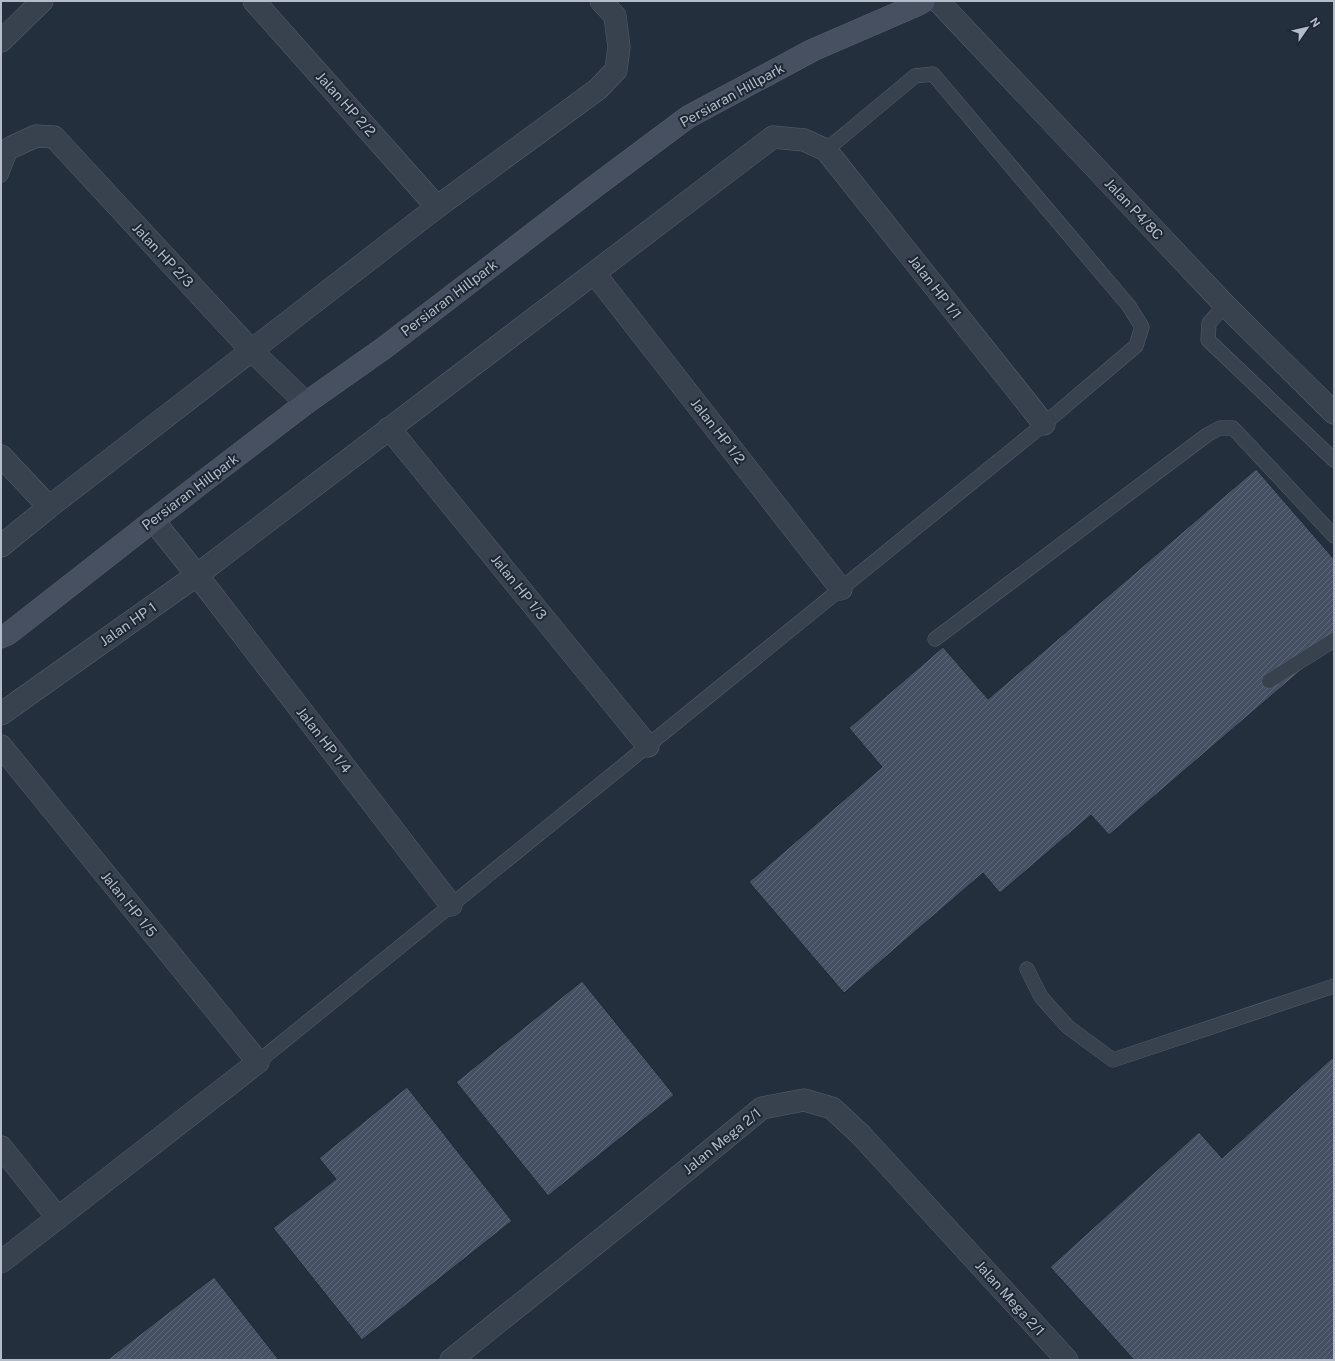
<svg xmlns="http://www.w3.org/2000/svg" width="1335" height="1361" font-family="'Public Sans',sans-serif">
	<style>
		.building { fill: url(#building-hatch); stroke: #1f2835 }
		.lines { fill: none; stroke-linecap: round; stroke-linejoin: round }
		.lane-casing { stroke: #565f6c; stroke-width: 15 }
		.street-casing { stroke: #565f6c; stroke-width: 23 }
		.secondary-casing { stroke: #565f6c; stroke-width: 23 }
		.lane { stroke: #38414e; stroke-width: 14 }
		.street { stroke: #38414e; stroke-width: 22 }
		.secondary { stroke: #465061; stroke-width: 22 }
		.labels { text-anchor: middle; stroke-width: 4; stroke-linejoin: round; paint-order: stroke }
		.street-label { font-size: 14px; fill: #b4bcc9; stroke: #1d2633 }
	</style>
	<defs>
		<pattern id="building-hatch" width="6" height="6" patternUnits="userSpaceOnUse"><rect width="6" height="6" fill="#455162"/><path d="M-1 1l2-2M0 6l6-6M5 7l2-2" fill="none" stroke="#5d6877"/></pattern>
	</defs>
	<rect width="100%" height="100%" fill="#242f3e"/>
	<path class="building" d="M 1256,469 L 1334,559 L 1334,642 L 1109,835 L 1091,815 L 1000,893 L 983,873 L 844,993 L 749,882 L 882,767 L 849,728 L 943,647 L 988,699 Z
		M 582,981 L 674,1095 L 548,1196 L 456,1082 Z
		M 1332,1058 L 1334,1060 L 1334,1360 L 1134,1360 L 1050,1267 L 1199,1132 L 1222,1158 Z
		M 407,1087 L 512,1221 L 362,1340 L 273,1228 L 336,1179 L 319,1158 Z
		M 214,1277 L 279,1360 L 107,1360 Z"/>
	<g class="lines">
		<g class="lane-casing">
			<path id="lane" d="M 1,175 L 12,147
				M 1225,305 L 1209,323 L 1208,340 L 1334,460
				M 935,639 L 1207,435 L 1220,428 L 1233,428 L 1334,536
				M 1269,681 L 1334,640
				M 1027,969 L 1041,997 L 1068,1027 L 1113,1060 L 1334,986
				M 258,1062 L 1044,424 L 1136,346 L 1142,327 L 1129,306 L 933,74 L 915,76 L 826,150"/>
		</g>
		<g class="street-casing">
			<path id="street" d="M 254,1 L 437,207
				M 938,1 L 1225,305 L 1334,413
				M 1,41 L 42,1
				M 12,147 L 36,136 L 54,137 L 251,350 L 306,403
				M 595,274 L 841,589
				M 389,428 L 648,746
				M 1,456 L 49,507
				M 153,520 L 197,575 L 451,905
				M 1,546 L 49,507 L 437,207 L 598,89 L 616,70 L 619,47 L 615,16 L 601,1
				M 1,714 L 197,575 L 773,137 L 804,140 L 826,150 L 1044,424
				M 1,746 L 258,1062 L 1,1262
				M 1,1147 L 58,1218
				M 451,1360 L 649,1201 L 762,1108 L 804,1100 L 832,1108 L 861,1135 L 1067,1360"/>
		</g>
		<g class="secondary-casing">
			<path id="secondary" d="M 1,637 L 8,634 L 200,484 L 306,403 L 384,348 L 593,188 L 688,117 L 813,50 L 917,5 L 924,1"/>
		</g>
		<use href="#lane" class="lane"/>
		<use href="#street" class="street"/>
		<use href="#secondary" class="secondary"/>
	</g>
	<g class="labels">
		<g class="street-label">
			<text transform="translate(732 95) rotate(-29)" y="5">Persiaran Hillpark</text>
			<text transform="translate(346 104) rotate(48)" y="5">Jalan HP 2/2</text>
			<text transform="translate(1134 209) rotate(47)" y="5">Jalan P4/8C</text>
			<text transform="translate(163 255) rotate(47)" y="5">Jalan HP 2/3</text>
			<text transform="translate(935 287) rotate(52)" y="5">Jalan HP 1/1</text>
			<text transform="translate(449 298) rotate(-37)" y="5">Persiaran Hillpark</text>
			<text transform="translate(718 431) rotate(52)" y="5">Jalan HP 1/2</text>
			<text transform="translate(190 492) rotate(-37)" y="5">Persiaran Hillpark</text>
			<text transform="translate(519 587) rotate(51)" y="5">Jalan HP 1/3</text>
			<text transform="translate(128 624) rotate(-35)" y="5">Jalan HP 1</text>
			<text transform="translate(324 740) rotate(52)" y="5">Jalan HP 1/4</text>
			<text transform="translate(129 904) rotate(51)" y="5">Jalan HP 1/5</text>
			<text transform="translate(722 1141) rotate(-39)" y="5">Jalan Mega 2/1</text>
			<text transform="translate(1010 1298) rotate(48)" y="5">Jalan Mega 2/1</text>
		</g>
	</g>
	<rect width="1335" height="1361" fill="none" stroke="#b4bcc9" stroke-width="4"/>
	<g transform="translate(1307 28) rotate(56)" stroke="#1d2633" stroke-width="3" paint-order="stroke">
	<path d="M0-3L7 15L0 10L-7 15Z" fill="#b4bcc9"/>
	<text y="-6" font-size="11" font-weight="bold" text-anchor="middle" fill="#b4bcc9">N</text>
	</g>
</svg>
